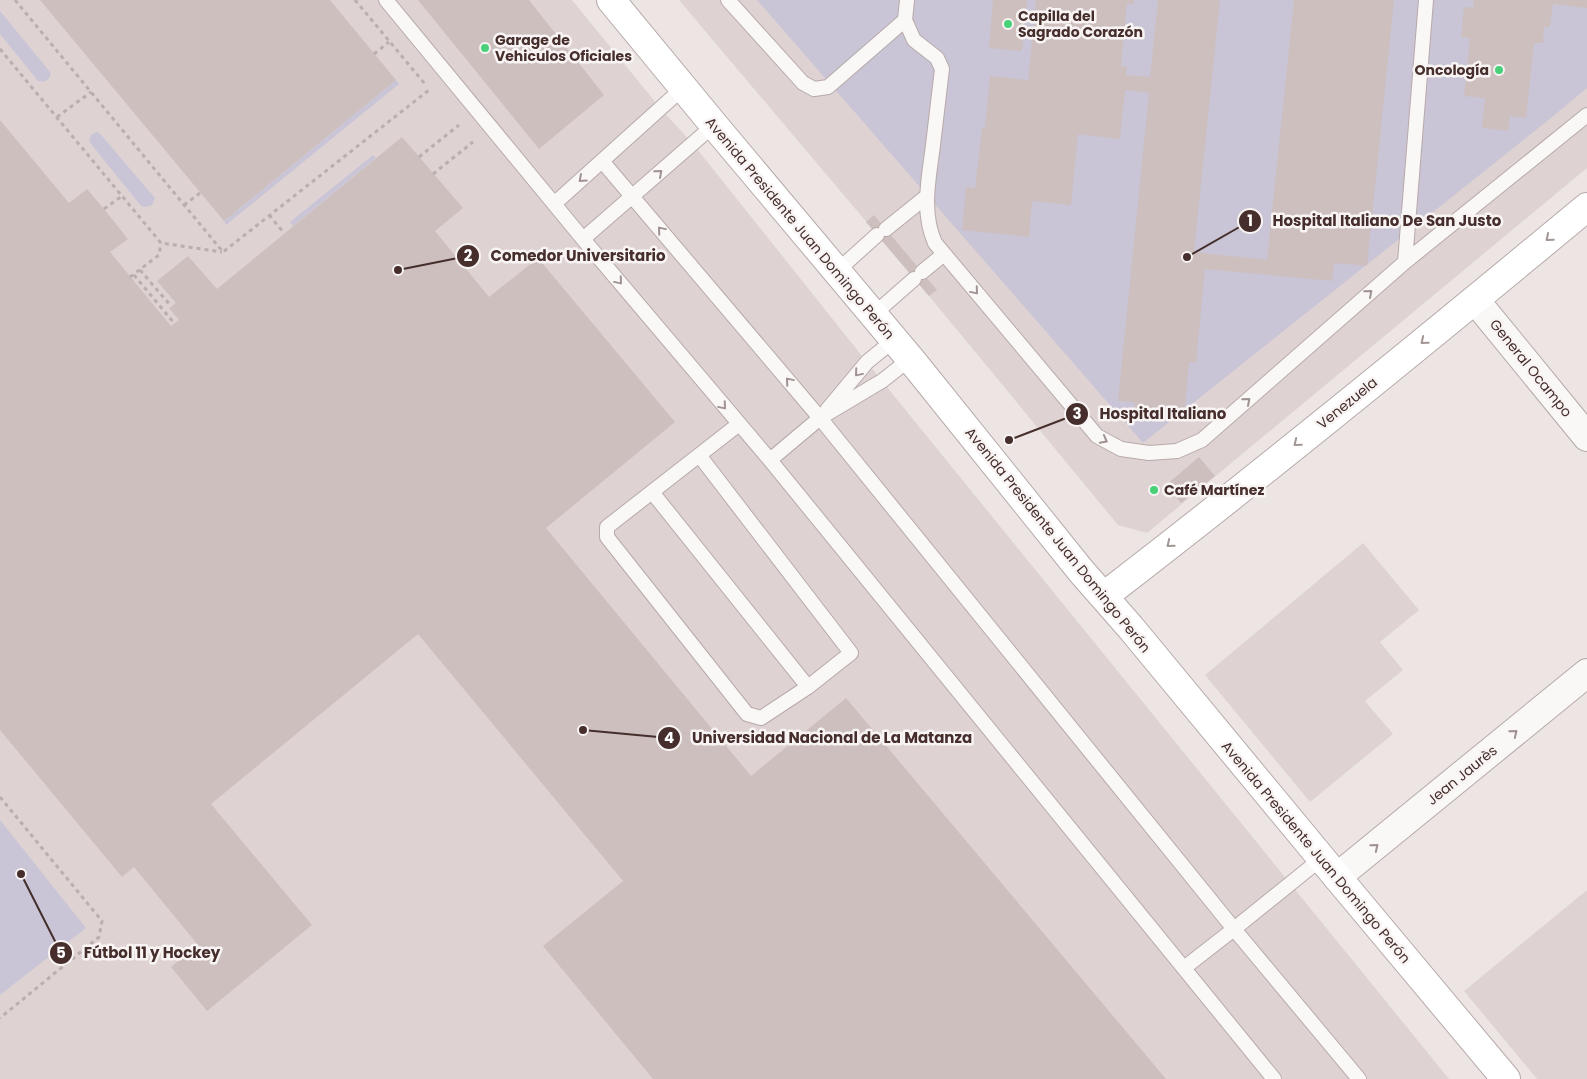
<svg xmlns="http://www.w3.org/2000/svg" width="1587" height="1079" font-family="Poppins,sans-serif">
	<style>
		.built { fill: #ded3d2 }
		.green { fill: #c9c5d6 }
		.building { fill: #ccbfbe }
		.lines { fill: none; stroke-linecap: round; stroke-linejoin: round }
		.lane-casing { stroke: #b7aaa9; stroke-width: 16 }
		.street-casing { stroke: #b7aaa9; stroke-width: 30 }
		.secondary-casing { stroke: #b7aaa9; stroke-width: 30 }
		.path { stroke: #b9afae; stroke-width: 3; stroke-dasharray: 4 4; stroke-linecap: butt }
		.lane { stroke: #faf7f7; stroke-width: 14 }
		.street { stroke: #faf7f7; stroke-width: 28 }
		.secondary { stroke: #fff; stroke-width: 28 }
		.oneway { stroke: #a09291 }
		.oneway2 { stroke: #a29695 }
		.poi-dot { fill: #48d179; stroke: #f9f4f4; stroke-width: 2 }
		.labels { text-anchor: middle; stroke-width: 5; stroke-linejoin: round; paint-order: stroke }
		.poi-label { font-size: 14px; font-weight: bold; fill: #452e2b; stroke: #f9f4f4; text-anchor: start }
		.street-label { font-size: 14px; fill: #452e2b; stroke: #f9f4f4 }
		.leader { fill: none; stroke: #452e2b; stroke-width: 2 }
		.callout-dot { fill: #452e2b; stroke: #f9f4f4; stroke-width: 2 }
		.mark-label { font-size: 15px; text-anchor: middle; font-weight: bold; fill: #fff }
		.callout-label { font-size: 15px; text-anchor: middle; font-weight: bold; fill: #452e2b; stroke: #f9f4f4; stroke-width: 5; stroke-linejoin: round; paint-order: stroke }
	</style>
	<rect width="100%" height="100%" fill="#ece5e4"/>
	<path class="built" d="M 0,0 L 572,0 L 661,109 L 693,144 L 882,381 L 1449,1079 L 0,1079 Z
		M 679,0 L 1587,0 L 1587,168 L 1147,533 L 1118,525 L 929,296 Z
		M 1363,543 L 1419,610 L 1380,642 L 1403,670 L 1365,701 L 1393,734 L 1310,802 L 1205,675 Z
		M 1587,890 L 1587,1079 L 1537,1079 L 1464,991 Z"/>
	<path class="green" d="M 757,0 L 1587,0 L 1587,88 L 1551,118 L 1143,443 Z
		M 0,11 L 51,73 C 50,80 45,83 38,81 L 0,34 Z
		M 396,80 L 399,84 L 226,225 L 224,221 Z
		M 98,132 L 102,136 L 155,198 L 152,205 L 146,207 L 141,206 L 91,144 L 89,139 L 92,134 Z
		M 373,155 L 376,158 L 293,226 L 290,222 Z
		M 0,820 L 86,928 L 0,995 Z"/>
	<path class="building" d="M 40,0 L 330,0 L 396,80 L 224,221 Z
		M 418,0 L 529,0 L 604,95 L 539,149 Z
		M 993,0 L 1027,0 L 1022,51 L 989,48 Z
		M 1036,0 L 1134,0 L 1134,4 L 1127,3 L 1121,66 L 1127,67 L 1126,75 L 1150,77 L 1158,0 L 1220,0 L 1194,252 L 1267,260 L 1294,0 L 1394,0 L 1367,266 L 1334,263 L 1332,281 L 1205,269 L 1196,363 L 1189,362 L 1185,408 L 1167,407 L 1166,416 L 1134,413 L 1135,402 L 1118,401 L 1149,93 L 1125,90 L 1120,139 L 1078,134 L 1071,205 L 1032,201 L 1029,237 L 962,230 L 966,187 L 975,188 L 982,128 L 985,128 L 990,76 L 1028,80 Z
		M 1474,0 L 1587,0 L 1587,8 L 1553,4 L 1550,27 L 1544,27 L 1543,43 L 1534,43 L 1526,118 L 1510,116 L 1508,131 L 1482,128 L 1485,98 L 1464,96 L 1470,38 L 1461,37 L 1464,7 L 1473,8 Z
		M 0,120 L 69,203 L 87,189 L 104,209 L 128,239 L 110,252 L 171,326 L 179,320 L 169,308 L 176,303 L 157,281 L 188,256 L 217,289 L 402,137 L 463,208 L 435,231 L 489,297 L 538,258 L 675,422 L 546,528 L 751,776 L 846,698 L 1166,1079 L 653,1079 L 543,946 L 623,881 L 418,634 L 211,804 L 312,925 L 207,1011 L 171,967 L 198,945 L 134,867 L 122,877 L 0,730 Z
		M 874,215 L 937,290 L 929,296 L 866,222 Z
		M 1199,457 L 1215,476 L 1181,503 L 1166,485 Z"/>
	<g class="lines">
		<g class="lane-casing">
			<path id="lane" d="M 386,0 L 583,239 L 770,460 L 1274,1079
				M 728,0 L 803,83 L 814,89 L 828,87 L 905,20
				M 907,0 L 905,20 L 914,40 L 937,58 L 942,69 C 939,95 936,120 933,145 C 929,178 921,212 935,243 L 1097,436 L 1121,449 L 1149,453 L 1177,451 L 1202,440 L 1405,262 L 1587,115
				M 602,161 L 820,418 L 1234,929 L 1322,858
				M 554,204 L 683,88
				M 886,229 L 927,196
				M 583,239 L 714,125
				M 1405,262 L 1426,0
				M 837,271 L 877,235
				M 922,272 L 944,254
				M 873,315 L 914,279
				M 827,410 L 867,362 L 894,340
				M 699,455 L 851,653 L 808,687 L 761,718 L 747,714 L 607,537 L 607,527 L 739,424
				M 770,460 L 820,418 L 882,381 L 910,359
				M 652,492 L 808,687
				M 1184,968 L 1234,929 L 1359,1079"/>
		</g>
		<g class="street-casing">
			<path id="street" d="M 1475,300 L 1587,437
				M 1337,877 L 1587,673"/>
		</g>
		<g class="secondary-casing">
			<path id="secondary" d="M 611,0 L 714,125 L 913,362 L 1081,571 L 1131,628 L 1337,877 L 1506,1079
				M 1104,596 C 1268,470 1428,339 1587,207"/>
		</g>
		<path class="path" d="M 15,0 L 223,252 L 429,90
			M 355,0 L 425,84
			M 0,49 L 161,243 L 222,252
			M 374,54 L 389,42
			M 57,117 L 91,92
			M 419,157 L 459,125
			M 433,174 L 473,142
			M 184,205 L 200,193
			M 104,209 L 122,196
			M 269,215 L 284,233
			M 140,270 L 171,306
			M 134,275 L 174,323
			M 130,277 L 159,255 L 161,243
			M 0,797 L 102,921 L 99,937 L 0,1018"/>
		<use href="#lane" class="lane"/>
		<use href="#street" class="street"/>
		<use href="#secondary" class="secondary"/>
	</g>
	<defs><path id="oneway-chevron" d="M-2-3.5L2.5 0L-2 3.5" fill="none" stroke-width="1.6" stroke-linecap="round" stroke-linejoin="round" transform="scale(1.25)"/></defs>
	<g class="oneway">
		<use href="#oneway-chevron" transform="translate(659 173) rotate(-41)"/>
		<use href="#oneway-chevron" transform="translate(582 179) rotate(138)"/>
		<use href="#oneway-chevron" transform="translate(661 230) rotate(-130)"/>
		<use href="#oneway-chevron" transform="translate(619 281) rotate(50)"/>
		<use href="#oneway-chevron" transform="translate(975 291) rotate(50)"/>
		<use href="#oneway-chevron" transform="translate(1369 293) rotate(-41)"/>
		<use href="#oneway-chevron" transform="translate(858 373) rotate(130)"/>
		<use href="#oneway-chevron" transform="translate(789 381) rotate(-130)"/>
		<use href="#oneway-chevron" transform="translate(1247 401) rotate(-41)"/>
		<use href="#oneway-chevron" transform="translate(723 406) rotate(50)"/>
		<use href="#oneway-chevron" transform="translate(1104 440) rotate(28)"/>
		<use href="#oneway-chevron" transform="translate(1514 733) rotate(-39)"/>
		<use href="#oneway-chevron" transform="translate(1375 847) rotate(-39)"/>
	</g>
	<g class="oneway2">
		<use href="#oneway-chevron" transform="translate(1549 238) rotate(140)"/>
		<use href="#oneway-chevron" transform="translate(1424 341) rotate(141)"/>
		<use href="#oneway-chevron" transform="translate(1297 443) rotate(141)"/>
		<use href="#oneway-chevron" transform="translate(1170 544) rotate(141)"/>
	</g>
	<g class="poi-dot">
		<circle cx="1008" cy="24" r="5"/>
		<circle cx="485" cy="48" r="5"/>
		<circle cx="1499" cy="70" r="5"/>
		<circle cx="1154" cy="490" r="5"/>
	</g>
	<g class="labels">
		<g class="poi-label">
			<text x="1018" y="21">Capilla del<tspan x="1018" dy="16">Sagrado Corazón</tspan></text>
			<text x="495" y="45">Garage de<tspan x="495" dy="16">Vehiculos Oficiales</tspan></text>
			<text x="1489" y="75" text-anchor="end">Oncología</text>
			<text x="1164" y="495">Café Martínez</text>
		</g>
		<g class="street-label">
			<text transform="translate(800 228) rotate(50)" y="5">Avenida Presidente Juan Domingo Perón</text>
			<text transform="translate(1531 368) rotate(51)" y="5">General Ocampo</text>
			<text transform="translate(1347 403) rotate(-39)" y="5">Venezuela</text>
			<text transform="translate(1058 540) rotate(51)" y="5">Avenida Presidente Juan Domingo Perón</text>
			<text transform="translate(1462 775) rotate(-39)" y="5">Jean Jaurès</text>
			<text transform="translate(1316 852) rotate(50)" y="5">Avenida Presidente Juan Domingo Perón</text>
		</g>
	</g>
	<path class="leader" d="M1187 257L1250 221M398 270L468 256M1009 440L1077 414M583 730L669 738M21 874L61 953"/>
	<g class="callout-dot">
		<circle cx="1187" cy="257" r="5"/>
		<circle cx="398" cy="270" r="5"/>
		<circle cx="1009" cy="440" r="5"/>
		<circle cx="583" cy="730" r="5"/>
		<circle cx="21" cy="874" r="5"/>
		<circle cx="1250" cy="221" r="12"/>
		<circle cx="468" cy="256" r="12"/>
		<circle cx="1077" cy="414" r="12"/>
		<circle cx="669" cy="738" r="12"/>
		<circle cx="61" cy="953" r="12"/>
	</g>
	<g class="mark-label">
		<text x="1250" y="226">1</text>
		<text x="468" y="261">2</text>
		<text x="1077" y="419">3</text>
		<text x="669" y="743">4</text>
		<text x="61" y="958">5</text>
	</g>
	<g class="callout-label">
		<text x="1387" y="226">Hospital Italiano De San Justo</text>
		<text x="578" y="261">Comedor Universitario</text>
		<text x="1163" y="419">Hospital Italiano</text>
		<text x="832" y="743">Universidad Nacional de La Matanza</text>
		<text x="152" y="958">Fútbol 11 y Hockey</text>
	</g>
</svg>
